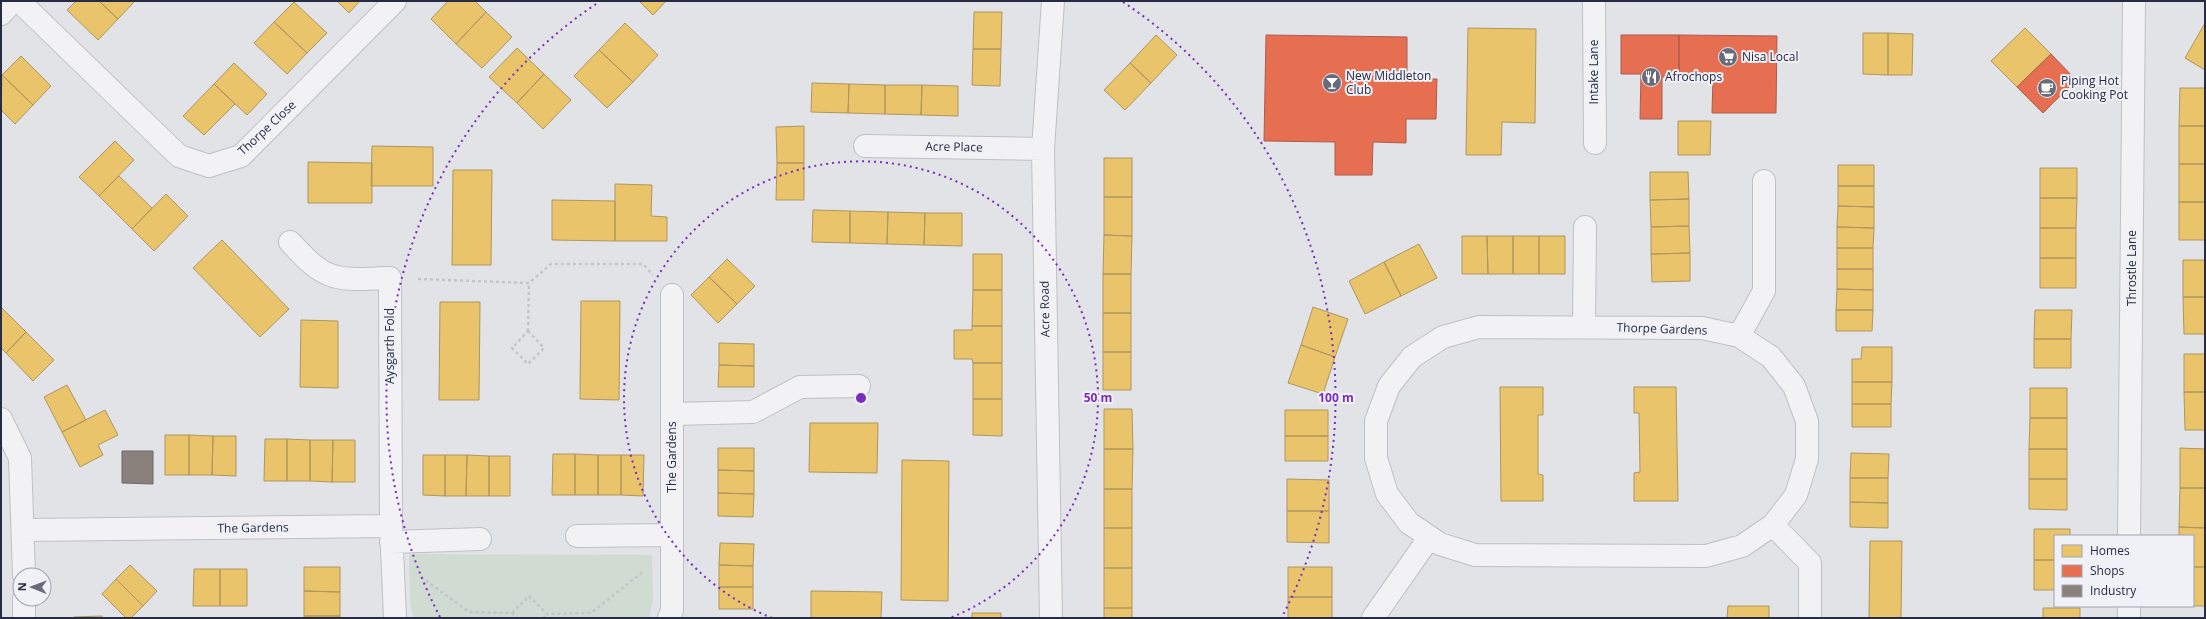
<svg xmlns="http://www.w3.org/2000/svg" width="2206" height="619" font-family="'Open Sans',sans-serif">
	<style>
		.green { fill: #d0dbd2 }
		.homes { fill: #e9c46a; stroke: #af965e }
		.shops { fill: #e76f51; stroke: #ad5b4d }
		.industry { fill: #8a817c; stroke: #6c676b }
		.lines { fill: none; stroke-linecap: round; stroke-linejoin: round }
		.minor-casing { stroke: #bfc0c5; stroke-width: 24 }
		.path { stroke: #c4c4cb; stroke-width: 2.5; stroke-dasharray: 3 3; stroke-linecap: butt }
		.minor { stroke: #f2f2f4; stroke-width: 22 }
		.ring { fill: none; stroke: #7b2cbf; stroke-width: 2; stroke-dasharray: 2 4 }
		.labels { text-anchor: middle; stroke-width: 4; stroke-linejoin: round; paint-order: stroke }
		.poi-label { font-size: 12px; fill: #272b43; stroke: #eff1f7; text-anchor: start }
		.street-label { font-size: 12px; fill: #272b43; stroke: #eff1f7 }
		.centre { fill: #7b2cbf; stroke: #eff1f7; stroke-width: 2 }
		.ring-label { font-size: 12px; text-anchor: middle; font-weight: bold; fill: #7b2cbf; stroke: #eff1f7; stroke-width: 4; stroke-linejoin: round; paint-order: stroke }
	</style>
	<rect width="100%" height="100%" fill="#e2e3e7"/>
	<path class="green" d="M 409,554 L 652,555 L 653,600 L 649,618 L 414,618 L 410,604 Z"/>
	<path class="homes" d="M 76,1 L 99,1 L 118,19 L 98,40 L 67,10 Z
		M 99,1 L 135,1 L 118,19 Z
		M 337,1 L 360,1 L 349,13 Z
		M 448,1 L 475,1 L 486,12 L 456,44 L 431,19 Z
		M 639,1 L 666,1 L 653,15 Z
		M 294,2 L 327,33 L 307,53 L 274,22 Z
		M 486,12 L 512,37 L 482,68 L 456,44 Z
		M 974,12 L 1002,12 L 1001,49 L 973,49 Z
		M 274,22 L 307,53 L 287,74 L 254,43 Z
		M 625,23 L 658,55 L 633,82 L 599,50 Z
		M 2205,23 L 2205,70 L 2185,58 Z
		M 1468,28 L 1536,29 L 1535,123 L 1502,122 L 1501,155 L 1466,155 Z
		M 2025,28 L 2051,54 L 2017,87 L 1991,61 Z
		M 1863,33 L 1888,33 L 1888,75 L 1863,74 Z
		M 1888,33 L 1913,34 L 1912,75 L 1888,75 Z
		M 1156,35 L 1177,55 L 1151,83 L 1130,63 Z
		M 517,48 L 544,74 L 517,103 L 489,77 Z
		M 973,49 L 1001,49 L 1000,86 L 972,85 Z
		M 599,50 L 633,82 L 607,108 L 574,76 Z
		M 21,56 L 51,86 L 33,105 L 2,75 Z
		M 234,63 L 267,94 L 247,115 L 214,84 Z
		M 1130,63 L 1151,83 L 1125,110 L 1104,90 Z
		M 544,74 L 571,100 L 543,129 L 517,103 Z
		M 2,75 L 33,105 L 15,124 L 1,110 Z
		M 812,83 L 849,84 L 848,113 L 811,112 Z
		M 214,84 L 235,104 L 204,135 L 183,116 Z
		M 849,84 L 885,85 L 885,114 L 848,113 Z
		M 885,85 L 922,85 L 921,115 L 885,114 Z
		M 922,85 L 958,86 L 958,116 L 921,115 Z
		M 2180,88 L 2205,88 L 2205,126 L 2179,126 Z
		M 1678,121 L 1711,121 L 1710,155 L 1678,155 Z
		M 804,126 L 804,163 L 777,163 L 776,127 Z
		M 2179,126 L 2205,126 L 2205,164 L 2179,164 Z
		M 115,141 L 134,160 L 99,196 L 79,177 Z
		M 372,146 L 433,147 L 433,186 L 371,186 Z
		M 1104,158 L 1132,158 L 1132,197 L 1104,197 Z
		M 308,162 L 372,163 L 372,203 L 308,203 Z
		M 777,163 L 804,163 L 804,200 L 776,200 Z
		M 2179,164 L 2205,164 L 2205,202 L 2179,202 Z
		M 1838,165 L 1874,165 L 1874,186 L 1838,186 Z
		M 2040,168 L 2077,168 L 2077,198 L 2040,198 Z
		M 453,170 L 492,170 L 491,265 L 452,265 Z
		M 1650,172 L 1688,172 L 1689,199 L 1650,200 Z
		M 119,176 L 152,208 L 132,229 L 99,196 Z
		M 615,184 L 652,185 L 651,216 L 667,217 L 667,241 L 615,241 Z
		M 1838,186 L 1874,186 L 1874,207 L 1838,206 Z
		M 166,194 L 188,216 L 154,251 L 132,229 Z
		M 1104,197 L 1132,197 L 1132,236 L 1104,235 Z
		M 2040,198 L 2077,198 L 2076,228 L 2040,228 Z
		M 1689,199 L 1689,226 L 1651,227 L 1650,200 Z
		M 552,200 L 615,201 L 615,241 L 552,240 Z
		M 2179,202 L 2205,202 L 2205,240 L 2179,240 Z
		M 1838,206 L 1874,207 L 1874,228 L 1837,227 Z
		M 813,210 L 850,211 L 850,243 L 812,242 Z
		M 850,211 L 888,212 L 887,244 L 850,243 Z
		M 888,212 L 925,213 L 924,245 L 887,244 Z
		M 925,213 L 962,213 L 962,246 L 924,245 Z
		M 1689,226 L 1690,253 L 1651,254 L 1651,227 Z
		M 1837,227 L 1874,228 L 1873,248 L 1837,248 Z
		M 2040,228 L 2076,228 L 2076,258 L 2040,258 Z
		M 1104,235 L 1132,236 L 1131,274 L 1103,274 Z
		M 1462,236 L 1487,236 L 1488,274 L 1462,274 Z
		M 1487,236 L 1513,236 L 1513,274 L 1488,274 Z
		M 1513,236 L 1539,236 L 1539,274 L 1513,274 Z
		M 1539,236 L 1565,236 L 1565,274 L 1539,274 Z
		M 222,240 L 289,309 L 260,337 L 193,268 Z
		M 1419,244 L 1437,278 L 1401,296 L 1384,262 Z
		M 1837,248 L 1873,248 L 1873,269 L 1837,269 Z
		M 1690,253 L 1690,281 L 1652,282 L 1651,254 Z
		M 973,254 L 1002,254 L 1002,290 L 973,290 Z
		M 2040,258 L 2076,258 L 2076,288 L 2040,288 Z
		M 727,259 L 755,286 L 737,304 L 709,277 Z
		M 2183,260 L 2205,260 L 2205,297 L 2183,297 Z
		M 1384,262 L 1401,296 L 1365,314 L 1349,281 Z
		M 1837,269 L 1873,269 L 1873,290 L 1837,289 Z
		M 1103,274 L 1131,274 L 1131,313 L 1103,313 Z
		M 709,277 L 737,304 L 718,323 L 691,295 Z
		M 1837,289 L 1873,290 L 1873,310 L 1836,310 Z
		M 973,290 L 1002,290 L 1002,326 L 972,326 Z
		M 2183,297 L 2205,297 L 2205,334 L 2184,334 Z
		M 581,301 L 620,301 L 619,400 L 580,399 Z
		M 440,302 L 480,302 L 479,400 L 439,400 Z
		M 1,307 L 26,332 L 6,353 L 1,348 Z
		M 1313,307 L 1348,319 L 1335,357 L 1301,345 Z
		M 1836,310 L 1873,310 L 1872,331 L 1836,331 Z
		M 2035,310 L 2072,310 L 2071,339 L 2034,339 Z
		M 1103,313 L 1131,313 L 1131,352 L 1103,352 Z
		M 301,320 L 338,321 L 338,388 L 300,387 Z
		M 972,326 L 1002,326 L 1002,363 L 973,363 L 972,359 L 954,359 L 954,330 L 972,330 Z
		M 26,332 L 54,360 L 33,381 L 6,353 Z
		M 2034,339 L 2071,339 L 2071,368 L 2034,368 Z
		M 719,343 L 754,344 L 754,366 L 719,365 Z
		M 1301,345 L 1335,357 L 1323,394 L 1288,383 Z
		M 1862,347 L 1892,347 L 1892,382 L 1852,382 L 1852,359 L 1861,359 Z
		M 1103,352 L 1131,352 L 1131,390 L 1103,390 Z
		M 2184,354 L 2205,354 L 2205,392 L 2184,392 Z
		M 973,363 L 1002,363 L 1002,399 L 973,399 Z
		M 719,365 L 754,366 L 754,387 L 718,387 Z
		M 1852,382 L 1892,382 L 1891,404 L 1852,404 Z
		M 67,385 L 86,420 L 62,432 L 44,397 Z
		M 1500,387 L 1543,387 L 1543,415 L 1538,415 L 1538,474 L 1543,475 L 1543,501 L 1501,501 Z
		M 1634,387 L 1676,387 L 1678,501 L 1634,501 L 1634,473 L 1640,472 L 1639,413 L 1634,413 Z
		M 2030,388 L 2067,388 L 2067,418 L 2030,418 Z
		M 2184,392 L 2205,392 L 2205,430 L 2185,430 Z
		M 973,399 L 1002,399 L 1002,436 L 973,435 Z
		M 1852,404 L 1891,404 L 1891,427 L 1852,427 Z
		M 1104,409 L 1132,409 L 1133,449 L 1104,449 Z
		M 105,410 L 118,435 L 98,445 L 103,455 L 80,467 L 62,432 Z
		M 1285,410 L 1328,410 L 1328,436 L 1285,436 Z
		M 2030,418 L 2067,418 L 2067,449 L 2029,449 Z
		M 810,423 L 878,423 L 877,473 L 809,472 Z
		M 165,435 L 189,435 L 189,475 L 165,475 Z
		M 189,435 L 213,436 L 212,475 L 189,475 Z
		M 213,436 L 236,436 L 236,476 L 212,475 Z
		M 1285,436 L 1328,436 L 1328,461 L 1285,461 Z
		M 265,439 L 287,439 L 287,481 L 264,481 Z
		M 287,439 L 310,440 L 310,481 L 287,481 Z
		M 310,440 L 333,440 L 332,482 L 310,481 Z
		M 333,440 L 355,440 L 355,482 L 332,482 Z
		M 718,448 L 754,448 L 754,471 L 718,470 Z
		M 2180,448 L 2205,449 L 2205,488 L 2180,488 Z
		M 1104,449 L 1133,449 L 1132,489 L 1104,489 Z
		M 2029,449 L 2067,449 L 2067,479 L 2029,479 Z
		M 1851,453 L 1889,454 L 1888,478 L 1850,478 Z
		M 553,454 L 575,454 L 575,495 L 552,495 Z
		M 575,454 L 598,455 L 598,495 L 575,495 Z
		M 423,455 L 445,455 L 445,496 L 423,495 Z
		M 445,455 L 467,455 L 466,496 L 445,496 Z
		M 467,455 L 489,456 L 489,496 L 466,496 Z
		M 598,455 L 621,455 L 621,495 L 598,495 Z
		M 621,455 L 644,455 L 643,496 L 621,495 Z
		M 489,456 L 510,456 L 510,496 L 489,496 Z
		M 902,460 L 949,461 L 948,601 L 901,600 Z
		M 718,470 L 754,471 L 754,494 L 718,493 Z
		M 1850,478 L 1888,478 L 1888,503 L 1850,502 Z
		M 1287,479 L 1329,480 L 1329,511 L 1287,511 Z
		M 2029,479 L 2067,479 L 2067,510 L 2029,509 Z
		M 2180,488 L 2205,488 L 2205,528 L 2179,527 Z
		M 1104,489 L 1132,489 L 1132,528 L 1104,528 Z
		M 718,493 L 754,494 L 753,517 L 718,516 Z
		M 1850,502 L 1888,503 L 1888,528 L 1850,527 Z
		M 1287,511 L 1329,511 L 1329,543 L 1287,542 Z
		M 2179,527 L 2205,528 L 2205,567 L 2193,567 L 2193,536 L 2179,536 Z
		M 1104,528 L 1132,528 L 1132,568 L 1104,568 Z
		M 2034,529 L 2070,529 L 2070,536 L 2055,536 L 2055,560 L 2034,560 Z
		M 1870,541 L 1902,541 L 1901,618 L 1869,618 Z
		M 720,543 L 754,544 L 753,566 L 719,565 Z
		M 2034,560 L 2055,560 L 2055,590 L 2034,590 Z
		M 130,565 L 157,591 L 143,606 L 116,579 Z
		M 719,565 L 753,566 L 753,587 L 719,587 Z
		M 304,567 L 340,567 L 340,592 L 304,591 Z
		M 1288,567 L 1332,567 L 1332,597 L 1288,597 Z
		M 2193,567 L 2205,567 L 2205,606 L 2178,606 L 2193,606 Z
		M 1104,568 L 1132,568 L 1132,608 L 1104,608 Z
		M 194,569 L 220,569 L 220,606 L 193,606 Z
		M 220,569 L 247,569 L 247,606 L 220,606 Z
		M 116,579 L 143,606 L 131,618 L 126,618 L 102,594 Z
		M 719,587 L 753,587 L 753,609 L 719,609 Z
		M 304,591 L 340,592 L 340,616 L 304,616 Z
		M 811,591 L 882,592 L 881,618 L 811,618 Z
		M 1288,597 L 1332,597 L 1332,618 L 1288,618 Z
		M 1728,606 L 1769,606 L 1769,618 L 1727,618 Z
		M 1104,608 L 1132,608 L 1132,618 L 1104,618 Z
		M 2043,608 L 2080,608 L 2080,618 L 2043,618 Z
		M 972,613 L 1001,613 L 1001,618 L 972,618 Z
		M 102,616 L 102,618 L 74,618 L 74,617 Z
		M 304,616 L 340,616 L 340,618 L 304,618 Z"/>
	<path class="shops" d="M 1266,35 L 1407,37 L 1407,79 L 1437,79 L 1436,119 L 1406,119 L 1406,143 L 1373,142 L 1372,175 L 1335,175 L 1335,142 L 1264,141 Z
		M 1621,35 L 1679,35 L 1679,77 L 1662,77 L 1662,119 L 1640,119 L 1641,74 L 1621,74 Z
		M 1679,35 L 1777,36 L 1776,113 L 1712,113 L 1713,77 L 1679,77 Z
		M 2051,54 L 2076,80 L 2043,113 L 2017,87 Z"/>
	<path class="industry" d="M 122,451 L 153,451 L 153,484 L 122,483 Z"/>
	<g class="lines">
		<g class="minor-casing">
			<path id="minor" d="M 19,1 L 179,156 L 209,166 L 241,156 L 395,1
				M 1594,1 L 1595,143
				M 1,14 L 13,1
				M 865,146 L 1043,149
				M 290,242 C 301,253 313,268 328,274 C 345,282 371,278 390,278 L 391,526
				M 1479,327 L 1702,328 L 1739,336 L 1771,357 L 1794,386 L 1807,421 L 1807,459 L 1796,495 L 1773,525 L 1742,546 L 1706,556 L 1475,555 L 1440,544 L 1409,523 L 1387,494 L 1376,458 L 1376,421 L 1389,386 L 1412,357 L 1443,337 Z
				M 1584,327 L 1585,227
				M 1739,336 L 1764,291 L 1764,181
				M 672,414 L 753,412 L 800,387 L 859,386
				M 1,419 L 20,458 L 24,575
				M 1773,525 L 1810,563 L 1810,618
				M 23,530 L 391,526 L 395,618
				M 577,536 L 672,535
				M 2129,536 L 2134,1
				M 391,542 L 480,539
				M 24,599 L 24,618
				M 669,618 L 672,610 L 672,295
				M 1051,618 L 1043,149 L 1053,1
				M 1373,618 L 1429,538
				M 2129,618 L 2129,606"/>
		</g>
		<path class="path" d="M 418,279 L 529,283 L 551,264 L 643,264 L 653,275
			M 528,331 L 544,348 L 528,364 L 512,348 Z
			M 528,331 L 529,283
			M 421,577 L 469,612 L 512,613 L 517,618
			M 512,613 L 529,596 L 547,614 L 591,613 L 644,571
			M 543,618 L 547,614"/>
		<use href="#minor" class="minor"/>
	</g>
	<g class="ring">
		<path d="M772 618A237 237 0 1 1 950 618"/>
		<path d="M440 617A475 475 0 0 1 599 2M1123 2A475 475 0 0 1 1282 617"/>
	</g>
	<defs>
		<g id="supermarket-disc" transform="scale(1)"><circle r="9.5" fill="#686b7c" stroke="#eff1f7"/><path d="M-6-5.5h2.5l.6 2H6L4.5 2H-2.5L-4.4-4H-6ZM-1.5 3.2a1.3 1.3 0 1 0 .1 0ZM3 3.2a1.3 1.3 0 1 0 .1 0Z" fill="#fff"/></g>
		<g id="restaurant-disc" transform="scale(1)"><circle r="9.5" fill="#686b7c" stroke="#eff1f7"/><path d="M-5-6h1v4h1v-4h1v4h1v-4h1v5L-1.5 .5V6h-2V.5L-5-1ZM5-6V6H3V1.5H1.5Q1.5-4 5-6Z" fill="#fff"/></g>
		<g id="bar-disc" transform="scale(1)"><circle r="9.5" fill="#686b7c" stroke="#eff1f7"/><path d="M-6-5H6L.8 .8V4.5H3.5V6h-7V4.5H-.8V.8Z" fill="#fff"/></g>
		<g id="cafe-disc" transform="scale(1)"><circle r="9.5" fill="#686b7c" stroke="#eff1f7"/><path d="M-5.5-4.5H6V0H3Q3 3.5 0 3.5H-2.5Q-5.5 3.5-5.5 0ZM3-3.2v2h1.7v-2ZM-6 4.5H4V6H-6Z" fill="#fff"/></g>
	</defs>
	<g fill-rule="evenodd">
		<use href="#supermarket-disc" x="1728" y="57"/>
		<use href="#restaurant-disc" x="1651" y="77"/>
		<use href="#bar-disc" x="1332" y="83"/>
		<use href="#cafe-disc" x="2047" y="88"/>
	</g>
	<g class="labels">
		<g class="poi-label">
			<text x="1742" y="61">Nisa Local</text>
			<text x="1346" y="80">New Middleton<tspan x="1346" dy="14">Club</tspan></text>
			<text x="1665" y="81">Afrochops</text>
			<text x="2061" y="85">Piping Hot<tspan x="2061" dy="14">Cooking Pot</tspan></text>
		</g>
		<g class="street-label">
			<text transform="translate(1594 72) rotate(-90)" y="4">Intake Lane</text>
			<text transform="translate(267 128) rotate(-43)" y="4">Thorpe Close</text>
			<text transform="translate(954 147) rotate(1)" y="4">Acre Place</text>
			<text transform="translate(2132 268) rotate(-90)" y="4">Throstle Lane</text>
			<text transform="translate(1045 309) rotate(-91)" y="4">Acre Road</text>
			<text transform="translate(1662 329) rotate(2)" y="4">Thorpe Gardens</text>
			<text transform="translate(390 346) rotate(-90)" y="4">Aysgarth Fold</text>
			<text transform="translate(672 457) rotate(-90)" y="4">The Gardens</text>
			<text transform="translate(253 528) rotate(-1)" y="4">The Gardens</text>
		</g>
	</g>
	<circle cx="861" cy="398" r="6" class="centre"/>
	<g class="ring-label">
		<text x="1098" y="402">50 m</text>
		<text x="1336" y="402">100 m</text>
	</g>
	<rect width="2206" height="619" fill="none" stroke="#272b43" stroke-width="4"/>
	<rect x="2054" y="535" width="140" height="72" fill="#eff1f7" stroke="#9fa2af"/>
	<rect x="2062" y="545" width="20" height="12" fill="#e9c46a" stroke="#9fa2af"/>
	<text x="2090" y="555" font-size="12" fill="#272b43">Homes</text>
	<rect x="2062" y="565" width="20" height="12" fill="#e76f51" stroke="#9fa2af"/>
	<text x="2090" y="575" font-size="12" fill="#272b43">Shops</text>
	<rect x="2062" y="585" width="20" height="12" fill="#8a817c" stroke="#9fa2af"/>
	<text x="2090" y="595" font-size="12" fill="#272b43">Industry</text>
	<g transform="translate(32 587) rotate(271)"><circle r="19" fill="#eff1f7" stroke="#9fa2af"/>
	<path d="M0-3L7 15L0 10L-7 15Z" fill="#686b7c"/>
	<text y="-6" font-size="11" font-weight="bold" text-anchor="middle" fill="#272b43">N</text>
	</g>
</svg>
